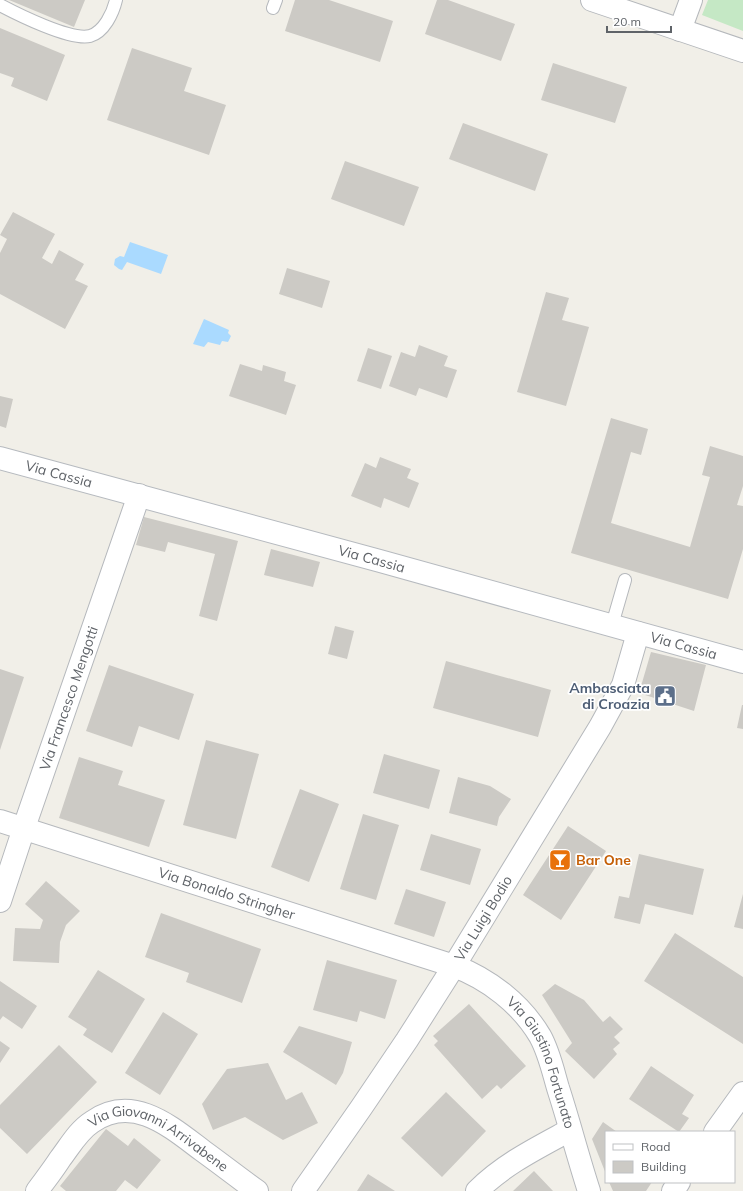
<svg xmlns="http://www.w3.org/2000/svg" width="743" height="1191" font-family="Mulish,sans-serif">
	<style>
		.green { fill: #c5e8c5 }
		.water { fill: #aadaff }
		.building { fill: #cccac5 }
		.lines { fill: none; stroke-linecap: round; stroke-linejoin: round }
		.lane-casing { stroke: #b5b8bc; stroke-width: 14 }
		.street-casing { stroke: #b5b8bc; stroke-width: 24 }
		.secondary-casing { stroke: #b6babf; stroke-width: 24 }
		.lane { stroke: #fff; stroke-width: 12 }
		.street { stroke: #fff; stroke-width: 22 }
		.secondary { stroke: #fff; stroke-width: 22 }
		.labels { text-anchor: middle; stroke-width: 3.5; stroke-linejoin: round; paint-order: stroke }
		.street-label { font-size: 14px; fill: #5f6368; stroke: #fff }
		.service-label { font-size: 14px; font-weight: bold; fill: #4e5e75; stroke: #fff; text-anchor: end }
		.food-label { font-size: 14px; font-weight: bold; fill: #c56008; stroke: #fff; text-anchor: start }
	</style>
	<rect width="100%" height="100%" fill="#f1efe8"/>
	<path class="green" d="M 708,0 L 743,0 L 743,31 L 702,15 Z"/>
	<path class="water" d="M 130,242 L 168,255 L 161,274 L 127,262 L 122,270 L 119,269 L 114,265 L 115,259 L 120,256 L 124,257 Z
		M 204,319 L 229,330 L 228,333 L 231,336 L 228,342 L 222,341 L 220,345 L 208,342 L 204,347 L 193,344 Z"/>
	<path class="building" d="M 9,0 L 85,0 L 74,27 Z
		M 295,0 L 329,0 L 393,21 L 380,62 L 285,31 Z
		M 437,0 L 448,0 L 515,24 L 501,61 L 425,34 Z
		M 0,28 L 65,55 L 47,101 L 11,86 L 14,78 L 0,73 Z
		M 132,48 L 192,68 L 184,91 L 226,105 L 209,155 L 107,120 Z
		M 553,63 L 627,87 L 615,123 L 541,100 Z
		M 463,123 L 548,154 L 535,191 L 449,159 Z
		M 345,161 L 419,187 L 404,226 L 331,199 Z
		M 13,212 L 55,234 L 42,258 L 52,264 L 59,250 L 84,264 L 75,280 L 88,286 L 65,329 L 0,294 L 0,253 L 7,239 L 0,235 Z
		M 287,268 L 330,281 L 322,308 L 279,294 Z
		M 546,292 L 569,298 L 562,320 L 589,327 L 566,406 L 517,392 Z
		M 419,345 L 448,356 L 444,366 L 457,370 L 447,398 L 419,388 L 416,396 L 389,386 L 401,352 L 415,357 Z
		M 368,348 L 392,356 L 381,389 L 357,381 Z
		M 240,364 L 262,371 L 263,365 L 286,372 L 284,381 L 296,385 L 286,415 L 229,396 Z
		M 0,396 L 13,399 L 6,428 L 0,426 Z
		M 611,418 L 648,429 L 641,455 L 631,452 L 611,523 L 690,547 L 710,477 L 702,475 L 710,446 L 743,456 L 743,486 L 737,505 L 743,506 L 743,549 L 728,599 L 571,553 Z
		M 380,457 L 411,469 L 407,478 L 419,483 L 409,508 L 384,498 L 381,508 L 351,496 L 365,463 L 376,468 Z
		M 144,517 L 238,541 L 217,621 L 199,616 L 215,554 L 168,542 L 165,552 L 136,545 Z
		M 271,549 L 320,562 L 313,587 L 264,575 Z
		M 335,626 L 354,631 L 347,659 L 328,654 Z
		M 651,652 L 706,665 L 694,711 L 639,693 Z
		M 446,661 L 551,690 L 538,737 L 433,708 Z
		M 109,665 L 194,694 L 179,740 L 139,726 L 132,747 L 86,731 Z
		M 0,669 L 24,677 L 0,750 Z
		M 742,705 L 743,705 L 743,729 L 737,728 Z
		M 206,740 L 259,754 L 236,839 L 183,825 Z
		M 384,754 L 440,770 L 429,809 L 373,793 Z
		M 79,757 L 123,771 L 118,785 L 165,800 L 149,847 L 59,818 Z
		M 458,777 L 490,786 L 511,799 L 499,817 L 497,826 L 449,813 Z
		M 300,789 L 339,804 L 309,882 L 271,867 Z
		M 363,814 L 399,825 L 376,900 L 340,889 Z
		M 568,826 L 606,851 L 561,920 L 523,895 Z
		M 431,834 L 481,849 L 470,885 L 420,870 Z
		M 639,854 L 704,869 L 693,915 L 645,904 L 640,924 L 614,918 L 619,896 L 629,898 Z
		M 46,881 L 80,911 L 66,925 L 60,942 L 59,963 L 13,961 L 15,928 L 40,929 L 43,920 L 25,904 Z
		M 406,889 L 446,902 L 434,937 L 394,924 Z
		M 743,894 L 743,929 L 734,927 Z
		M 161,913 L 261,949 L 242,1003 L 186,982 L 189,973 L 145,957 Z
		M 675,933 L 743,977 L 743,1044 L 644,981 Z
		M 327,960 L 397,980 L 385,1019 L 360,1011 L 357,1022 L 313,1010 Z
		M 98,970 L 145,999 L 112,1053 L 83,1035 L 87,1029 L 68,1017 Z
		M 0,981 L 37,1006 L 22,1029 L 3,1016 L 0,1020 Z
		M 555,984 L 584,1000 L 603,1022 L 610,1016 L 623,1029 L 614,1037 L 620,1043 L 613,1049 L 617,1054 L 594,1079 L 565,1051 L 572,1043 L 542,995 Z
		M 469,1004 L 526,1066 L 501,1089 L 497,1085 L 482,1099 L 434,1045 L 438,1041 L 433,1036 Z
		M 163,1012 L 198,1034 L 160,1095 L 125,1073 Z
		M 299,1026 L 352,1042 L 343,1073 L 336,1085 L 283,1052 Z
		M 0,1041 L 10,1048 L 0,1063 Z
		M 59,1045 L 97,1082 L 27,1154 L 0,1128 L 0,1105 Z
		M 268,1063 L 286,1100 L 302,1092 L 318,1123 L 283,1140 L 245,1117 L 213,1130 L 202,1104 L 227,1069 Z
		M 651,1066 L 694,1095 L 682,1114 L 689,1118 L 679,1132 L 629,1099 Z
		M 446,1092 L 486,1131 L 442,1177 L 401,1138 Z
		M 603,1122 L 617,1132 L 606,1132 L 606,1174 L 592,1139 Z
		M 106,1129 L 128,1146 L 134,1138 L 161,1160 L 137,1189 L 125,1180 L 116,1191 L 66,1191 L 60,1186 Z
		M 534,1171 L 553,1191 L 513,1191 Z
		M 368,1174 L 395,1191 L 357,1191 Z
		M 609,1182 L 652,1182 L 646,1191 L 613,1191 Z"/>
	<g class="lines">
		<g class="lane-casing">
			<path id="lane" d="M 0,5 C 17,14 71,41 90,36 C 104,32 113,13 116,0
				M 273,8 L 276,0
				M 612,625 L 625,580"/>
		</g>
		<g class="street-casing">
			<g id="street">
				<path d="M 592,0 L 743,51"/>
				<path d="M 680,30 L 691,0"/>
				<path id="s1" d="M 0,821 L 454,966 C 489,979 521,1004 540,1036 C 549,1052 553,1071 558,1088 C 569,1122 578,1157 589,1191"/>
				<path id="s2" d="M 0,901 L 28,816 L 139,495"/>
				<path d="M 715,1132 L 743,1093"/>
				<path id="s3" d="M 37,1191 C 45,1180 53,1170 60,1159 C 70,1146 78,1131 92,1122 C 133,1093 171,1127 203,1151 C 221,1164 239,1178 257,1191"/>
				<path id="s4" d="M 303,1191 L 361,1108 L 407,1040 L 454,966 L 600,727 L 623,685 L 638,633"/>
				<path d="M 477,1191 C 504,1164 537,1148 570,1130"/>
				<path d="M 673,1191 L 679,1182"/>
			</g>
		</g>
		<g class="secondary-casing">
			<g id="secondary">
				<path id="s5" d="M 0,458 L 380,561 L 743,662"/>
			</g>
		</g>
		<use href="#lane" class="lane"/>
		<use href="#street" class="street"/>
		<use href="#secondary" class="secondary"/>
	</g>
	<defs>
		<g id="civic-square" transform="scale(1.15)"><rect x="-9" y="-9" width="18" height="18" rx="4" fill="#5c6f8a" stroke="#fff"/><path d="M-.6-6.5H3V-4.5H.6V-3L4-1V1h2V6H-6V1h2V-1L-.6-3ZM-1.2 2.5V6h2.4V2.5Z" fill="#fff"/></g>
		<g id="bar-square" transform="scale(1.15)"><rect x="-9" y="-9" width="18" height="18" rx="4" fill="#e8710a" stroke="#fff"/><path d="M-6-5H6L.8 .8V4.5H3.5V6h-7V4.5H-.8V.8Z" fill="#fff"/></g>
	</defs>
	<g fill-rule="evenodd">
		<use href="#civic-square" x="665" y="696"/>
		<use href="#bar-square" x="560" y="860"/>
	</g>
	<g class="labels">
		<g class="street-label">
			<text dy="5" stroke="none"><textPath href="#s5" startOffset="61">Via Cassia</textPath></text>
			<text dy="5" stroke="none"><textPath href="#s5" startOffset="385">Via Cassia</textPath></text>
			<text dy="5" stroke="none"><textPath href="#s5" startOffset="709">Via Cassia</textPath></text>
			<text dy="5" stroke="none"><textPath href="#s2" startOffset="214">Via Francesco Mengotti</textPath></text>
			<text dy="5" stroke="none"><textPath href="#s1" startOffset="238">Via Bonaldo Stringher</textPath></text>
			<text dy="5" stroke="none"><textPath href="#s4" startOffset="327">Via Luigi Bodio</textPath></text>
			<text dy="5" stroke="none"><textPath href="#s1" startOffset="614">Via Giustino Fortunato</textPath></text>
			<text dy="5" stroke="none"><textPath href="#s3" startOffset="164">Via Giovanni Arrivabene</textPath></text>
		</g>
		<g class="service-label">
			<text x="650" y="693">Ambasciata<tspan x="650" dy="16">di Croazia</tspan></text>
		</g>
		<g class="food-label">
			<text x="576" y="865">Bar One</text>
		</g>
	</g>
	<rect x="605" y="1131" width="130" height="52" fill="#ffffff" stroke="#bfc1c3"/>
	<rect x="613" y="1144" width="20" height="6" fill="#ffffff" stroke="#bfc1c3"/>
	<text x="641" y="1151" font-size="12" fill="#5f6368">Road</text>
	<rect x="613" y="1161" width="20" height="12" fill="#cccac5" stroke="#bfc1c3"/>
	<text x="641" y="1171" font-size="12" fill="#5f6368">Building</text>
	<path d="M607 26v6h64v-6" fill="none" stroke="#5f6368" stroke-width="2"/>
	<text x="613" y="26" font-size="12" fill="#5f6368" stroke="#ffffff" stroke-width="3" paint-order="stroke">20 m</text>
</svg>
